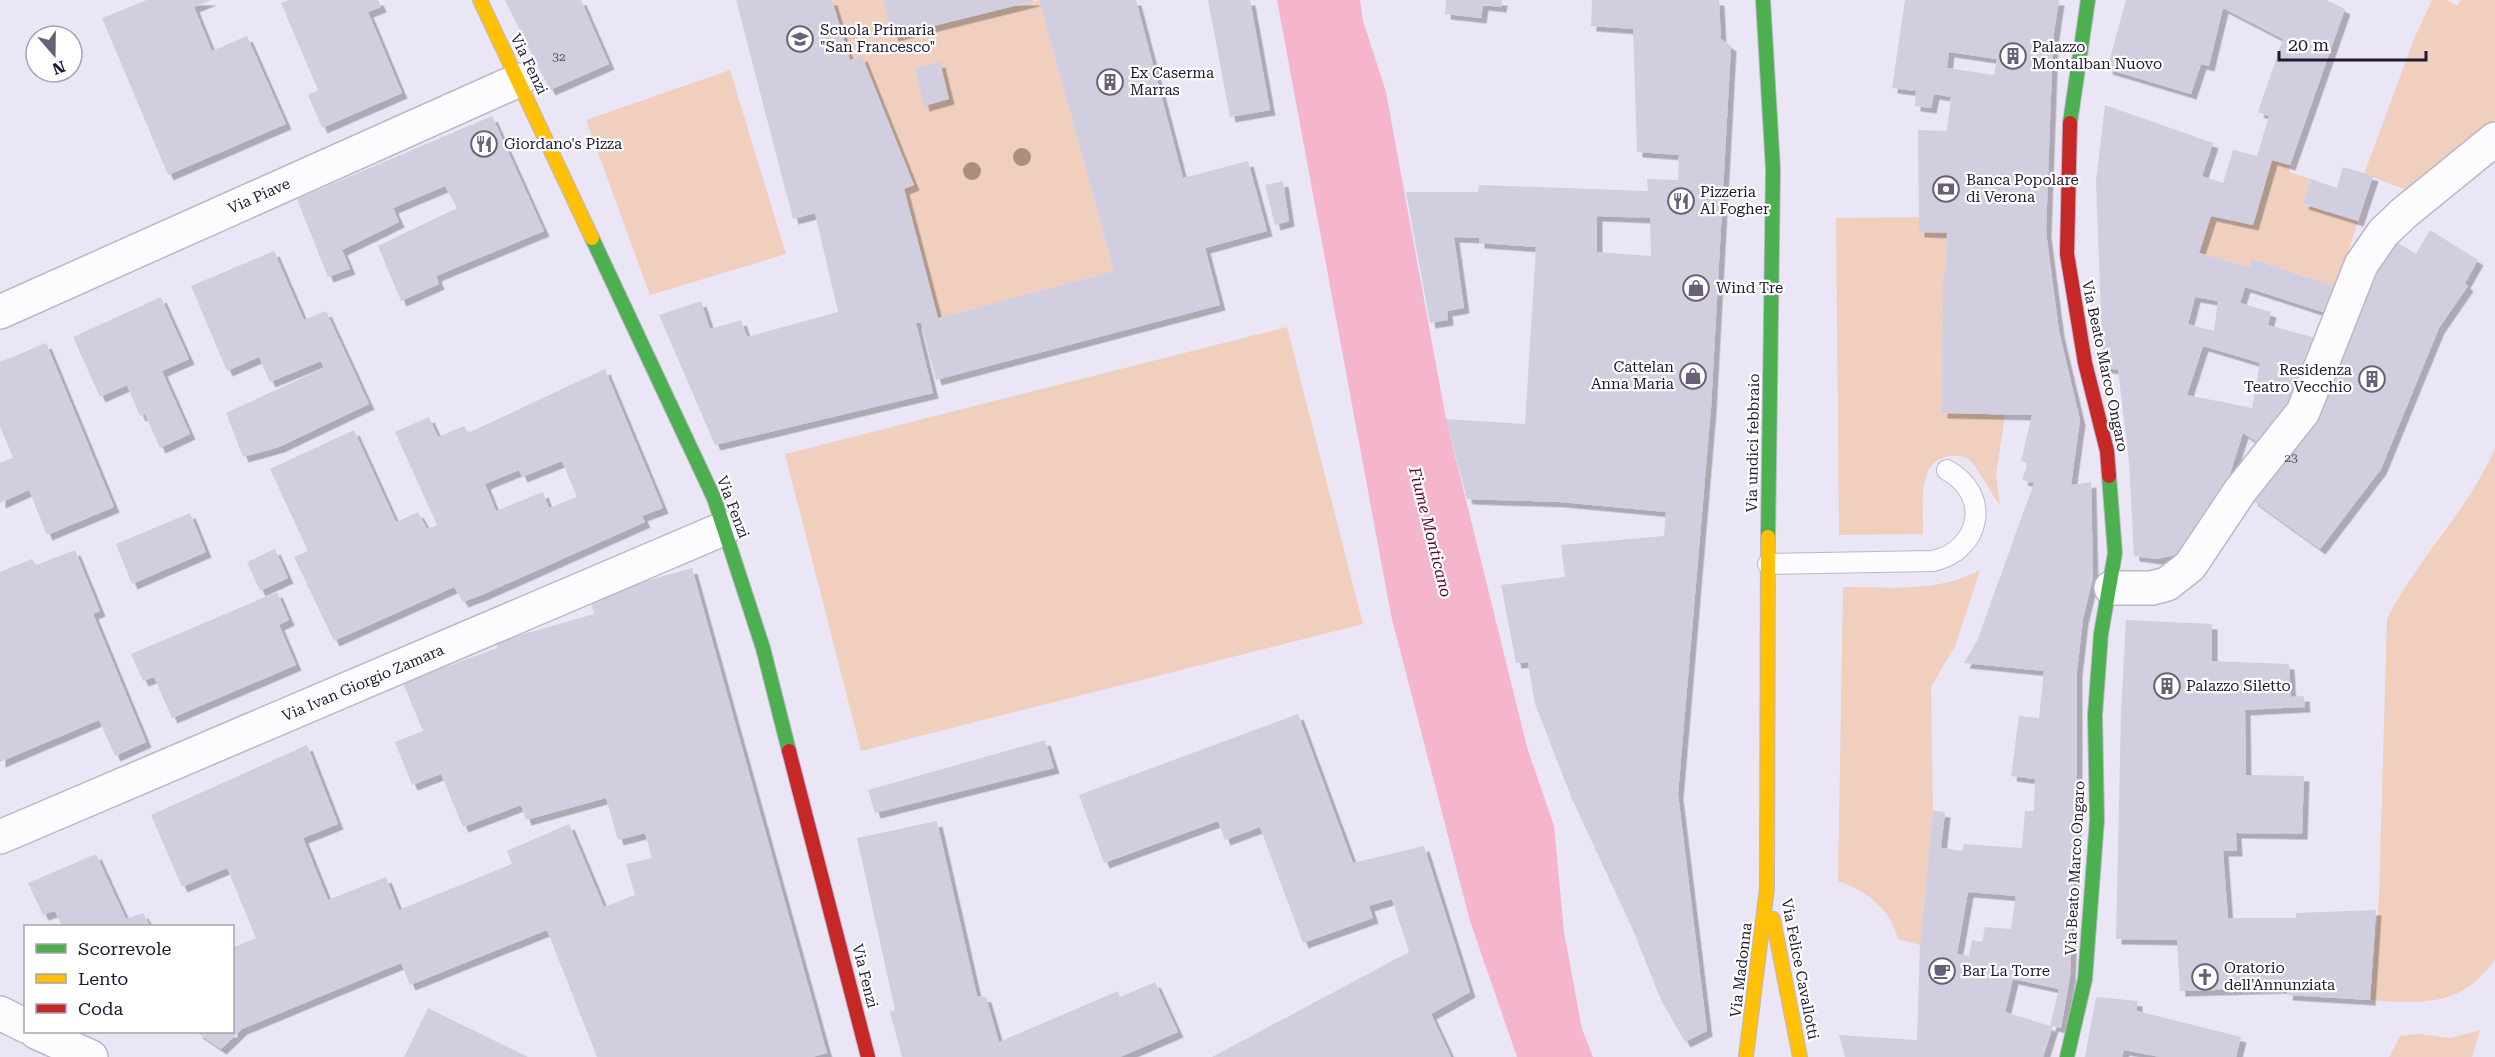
<svg xmlns="http://www.w3.org/2000/svg" width="2495" height="1057" font-family="'Roboto Serif',serif">
	<style>
		.green { fill: #f0cfbe }
		.water { fill: #f4b5cd }
		.building { fill: #d0cedf; fill-rule: evenodd; filter: url(#shadow) }
		.lines { fill: none; stroke-linecap: round; stroke-linejoin: round }
		.lane-casing { stroke: #bdb6c9; stroke-width: 22 }
		.street-casing { stroke: #bdb6c9; stroke-width: 36 }
		.fast-casing { stroke: #bdb6c9; stroke-width: 16 }
		.slow-casing { stroke: #bdb6c9; stroke-width: 16 }
		.jam-casing { stroke: #bdb6c9; stroke-width: 16 }
		.lane { stroke: #fcfbfe; stroke-width: 20 }
		.street { stroke: #fcfbfe; stroke-width: 33 }
		.fast { stroke: #4caf50; stroke-width: 14 }
		.slow { stroke: #ffc107; stroke-width: 14 }
		.jam { stroke: #c62828; stroke-width: 14 }
		.tree { fill: #aa8e7f }
		.labels { text-anchor: middle; stroke-width: 4.5; stroke-linejoin: round; paint-order: stroke }
		.number-label { font-size: 12px; fill: #514a61 }
		.poi-label { font-size: 15px; fill: #221832; stroke: #fff; text-anchor: start }
		.street-label { font-size: 15px; fill: #221832; stroke: #fff }
		.water-label { font-size: 16px; font-style: italic; fill: #57092c; stroke: #fff }
	</style>
	<defs>
		<filter id="shadow"><feDropShadow dx="5.5" dy="5.5" stdDeviation="0" flood-color="#0004"/></filter>
	</defs>
	<rect width="100%" height="100%" fill="#ebe6f6"/>
	<path class="green" d="M 832,0 L 883,0 L 893,36 L 1039,0 L 1114,271 L 938,318 L 904,189 L 914,185 L 862,57 L 850,60 Z
		M 2432,0 L 2446,0 L 2458,6 L 2460,0 L 2495,0 L 2495,119 L 2477,139 L 2407,190 L 2364,174 L 2414,39 Z
		M 730,70 L 786,254 L 650,295 L 586,120 Z
		M 2272,160 L 2290,165 L 2289,172 L 2311,179 L 2303,204 L 2358,221 L 2337,287 L 2253,259 L 2250,267 L 2199,253 L 2211,216 L 2253,225 Z
		M 1919,217 L 1947,233 L 1946,273 L 1943,275 L 1942,413 L 2005,415 L 1996,475 L 2000,505 C 1990,493 1978,466 1968,459 C 1963,456 1956,455 1950,456 C 1915,459 1924,510 1923,534 L 1839,535 L 1836,218 Z
		M 1287,327 L 1363,624 L 861,751 L 785,454 Z
		M 2495,448 L 2495,959 C 2464,1007 2420,1004 2370,1000 L 2379,898 L 2387,619 C 2417,558 2469,510 2495,448 Z
		M 1980,570 L 1956,644 L 1931,687 L 1933,811 L 1920,945 L 1898,939 C 1890,908 1866,891 1838,881 L 1843,587 C 1890,587 1937,593 1980,570 Z
		M 2480,1030 L 2472,1057 L 2389,1057 L 2400,1036 L 2419,1034 L 2450,1038 Z"/>
	<path class="water" d="M 1277,0 L 1360,0 L 1363,21 L 1386,92 L 1446,419 L 1527,747 L 1554,826 L 1564,932 L 1582,1029 L 1593,1057 L 1517,1057 L 1470,921 L 1391,615 Z"/>
	<path class="building" d="M 147,0 L 211,0 L 194,7 L 212,51 L 247,36 L 286,124 L 168,175 L 102,18 Z
		M 289,0 L 378,0 L 381,7 L 368,12 L 402,93 L 322,128 L 308,95 L 318,90 L 281,3 Z
		M 505,0 L 581,0 L 609,64 L 550,90 Z
		M 736,0 L 832,0 L 850,60 L 862,56 L 914,185 L 904,189 L 938,318 L 1114,271 L 1039,0 L 1136,0 L 1183,178 L 1248,161 L 1267,231 L 1205,248 L 1220,305 L 936,380 L 921,323 L 916,323 L 933,393 L 715,445 L 659,315 L 701,301 L 710,329 L 741,320 L 747,337 L 838,312 L 815,213 L 793,219 Z
		M 883,0 L 1034,0 L 1034,1 L 893,36 Z
		M 1208,0 L 1250,0 L 1270,110 L 1230,117 Z
		M 1446,0 L 1502,0 L 1501,7 L 1483,5 L 1481,18 L 1445,14 Z
		M 1592,0 L 1719,0 L 1721,39 L 1731,46 L 1711,408 L 1678,794 L 1707,1031 L 1685,1042 L 1661,1000 L 1633,930 L 1572,799 L 1535,704 L 1528,662 L 1516,663 L 1501,585 L 1565,577 L 1561,545 L 1664,536 L 1666,512 L 1560,502 L 1467,499 L 1446,419 L 1525,424 L 1536,247 L 1479,243 L 1479,238 L 1454,237 L 1464,308 L 1447,311 L 1448,320 L 1430,323 L 1406,192 L 1478,192 L 1479,185 L 1648,191 L 1647,179 L 1678,180 L 1679,155 L 1637,152 L 1633,29 L 1591,26 ZM 1597,216 L 1650,218 L 1651,256 L 1597,252 Z
		M 1905,0 L 2059,0 L 2053,40 L 2046,232 L 2059,331 L 2080,420 L 2071,485 L 2091,482 L 2093,578 L 2083,619 L 2077,671 L 2077,810 L 2070,977 L 2061,1028 L 2053,1026 L 2043,1057 L 1845,1057 L 1839,1035 L 1917,1040 L 1920,945 L 1933,811 L 1945,812 L 1941,848 L 1962,851 L 1964,844 L 2022,848 L 2025,811 L 2034,811 L 2035,779 L 2011,776 L 2019,716 L 2039,718 L 2044,671 L 1964,663 L 1977,641 L 2034,483 L 2022,480 L 2028,463 L 2021,461 L 2032,415 L 1942,413 L 1943,275 L 1946,273 L 1947,233 L 1919,232 L 1918,130 L 1947,131 L 1951,97 L 1934,94 L 1931,108 L 1915,106 L 1916,91 L 1892,88 ZM 1949,52 L 1997,59 L 1994,75 L 1947,68 ZM 1968,892 L 2016,896 L 2011,929 L 1985,927 L 1982,942 L 1972,940 L 1969,956 L 1957,954 ZM 2013,979 L 2059,989 L 2050,1026 L 2005,1012 Z
		M 2126,0 L 2327,0 L 2345,9 L 2290,165 L 2272,160 L 2253,225 L 2211,216 L 2199,253 L 2250,267 L 2252,259 L 2337,287 L 2326,313 L 2245,287 L 2240,303 L 2271,312 L 2268,325 L 2319,339 L 2307,379 L 2260,444 L 2243,433 L 2228,480 L 2218,495 L 2176,555 L 2156,559 L 2134,556 L 2129,461 L 2118,370 L 2103,367 L 2096,181 L 2105,105 L 2213,143 L 2202,176 L 2223,183 L 2233,150 L 2257,156 L 2269,116 L 2258,112 L 2283,39 L 2223,8 L 2209,66 L 2201,64 L 2191,94 L 2107,69 ZM 2195,297 L 2218,301 L 2214,331 L 2188,324 ZM 2203,346 L 2260,363 L 2252,408 L 2187,395 Z
		M 940,62 L 949,99 L 924,106 L 915,68 Z
		M 492,116 L 544,231 L 436,276 L 439,284 L 401,301 L 378,246 L 457,208 L 445,186 L 393,208 L 399,222 L 342,250 L 350,269 L 328,277 L 297,199 Z
		M 2343,167 L 2373,176 L 2358,221 L 2303,204 L 2311,179 L 2337,188 Z
		M 1283,181 L 1289,221 L 1275,225 L 1265,185 Z
		M 2430,230 L 2478,260 L 2465,283 L 2468,286 L 2439,328 L 2381,469 L 2320,549 L 2252,500 L 2395,241 L 2416,254 Z
		M 274,251 L 304,320 L 326,311 L 369,404 L 279,447 L 243,457 L 226,413 L 324,368 L 321,361 L 270,382 L 259,357 L 227,371 L 191,286 Z
		M 161,297 L 189,359 L 162,371 L 190,434 L 160,448 L 145,414 L 140,416 L 127,385 L 100,397 L 73,337 Z
		M 46,343 L 114,507 L 47,535 L 29,490 L 0,503 L 0,463 L 13,458 L 0,426 L 0,362 Z
		M 605,369 L 663,508 L 642,516 L 645,522 L 484,594 L 463,602 L 454,587 L 334,641 L 294,557 L 308,551 L 270,469 L 354,430 L 396,522 L 418,512 L 427,529 L 437,525 L 395,432 L 429,417 L 438,437 L 464,426 L 468,433 ZM 562,461 L 577,497 L 549,508 L 543,492 L 496,511 L 485,484 L 519,470 L 522,477 Z
		M 190,513 L 206,552 L 132,584 L 116,544 Z
		M 275,549 L 288,578 L 260,591 L 247,562 Z
		M 75,550 L 100,611 L 93,614 L 146,742 L 115,756 L 99,720 L 0,762 L 0,572 L 32,559 L 36,565 Z
		M 692,568 L 827,1053 L 812,1057 L 597,1057 L 547,930 L 410,985 L 401,963 L 242,1029 L 221,1049 L 196,1032 L 232,1032 L 232,948 L 256,938 L 227,868 L 182,887 L 151,815 L 307,745 L 338,824 L 303,838 L 328,900 L 386,877 L 399,910 L 512,864 L 507,851 L 569,824 L 604,907 L 635,895 L 626,864 L 652,858 L 645,833 L 618,840 L 606,798 L 526,820 L 521,805 L 463,827 L 441,774 L 412,785 L 395,742 L 423,731 L 403,683 L 497,648 L 496,642 L 594,614 L 591,601 L 625,587 Z
		M 277,592 L 289,620 L 279,625 L 296,665 L 172,718 L 154,677 L 143,681 L 131,654 Z
		M 2126,620 L 2212,624 L 2212,661 L 2289,664 L 2291,697 L 2304,696 L 2305,707 L 2245,710 L 2246,775 L 2304,776 L 2302,834 L 2236,833 L 2237,851 L 2223,851 L 2228,918 L 2296,918 L 2296,913 L 2376,910 L 2370,1000 L 2287,995 L 2288,988 L 2180,991 L 2177,940 L 2116,939 L 2121,712 Z
		M 1298,714 L 1353,863 L 1424,846 L 1470,992 L 1431,1014 L 1451,1057 L 1212,1057 L 1409,952 L 1392,899 L 1369,906 L 1373,918 L 1303,943 L 1260,827 L 1225,840 L 1218,821 L 1104,863 L 1079,795 Z
		M 1045,740 L 1054,768 L 875,813 L 868,790 Z
		M 937,821 L 977,996 L 986,997 L 999,1042 L 1118,991 L 1120,997 L 1155,982 L 1178,1032 L 1120,1057 L 902,1057 L 890,1012 L 895,1010 L 857,838 Z
		M 96,854 L 126,919 L 143,913 L 150,926 L 62,926 L 55,911 L 43,915 L 28,883 Z
		M 2096,997 L 2137,1001 L 2137,1011 L 2241,1037 L 2236,1057 L 2160,1057 L 2124,1050 L 2122,1057 L 2085,1057 Z
		M 428,1008 L 528,1057 L 404,1057 Z"/>
	<g class="lines">
		<g class="lane-casing">
			<path id="lane" d="M 1768,564 L 1933,561 C 1981,550 1992,495 1947,470"/>
		</g>
		<g class="street-casing">
			<path id="street" d="M 0,312 L 519,80
				M 2111,588 L 2152,588 L 2167,584 L 2190,566 L 2240,491 L 2303,412 L 2361,265 L 2383,233 L 2404,213 L 2495,139
				M 0,837 L 725,528
				M 0,1013 L 26,1026
				M 36,1032 L 91,1057"/>
		</g>
		<g class="fast-casing">
			<path id="fast" d="M 1763,0 L 1773,169 L 1768,537
				M 2070,123 L 2088,0
				M 592,238 L 714,498 L 763,648 L 789,751
				M 2067,1057 L 2085,979 L 2097,820 L 2095,715 L 2101,634 L 2115,553 L 2109,476"/>
		</g>
		<g class="slow-casing">
			<path id="slow" d="M 480,0 L 592,238
				M 1773,919 L 1800,1057
				M 1746,1057 L 1767,888 L 1768,537"/>
		</g>
		<g class="jam-casing">
			<path id="jam" d="M 2070,123 L 2067,254 L 2085,363 L 2107,451 L 2109,476
				M 789,751 L 868,1057"/>
		</g>
		<use href="#lane" class="lane"/>
		<use href="#street" class="street"/>
		<use href="#fast" class="fast"/>
		<use href="#slow" class="slow"/>
		<use href="#jam" class="jam"/>
	</g>
	<g class="tree">
		<circle cx="1022" cy="157" r="9"/>
		<circle cx="972" cy="171" r="9"/>
	</g>
	<defs>
		<g id="school-ring" transform="scale(1.35)"><circle r="9.5" fill="#fff" stroke="#686077" stroke-width="1.5"/><path d="M0-5L7-2L0 1L-7-2ZM-4 1L0 2.5L4 1V4Q0 6-4 4Z" fill="#686077"/></g>
		<g id="building-ring" transform="scale(1.35)"><circle r="9.5" fill="#fff" stroke="#686077" stroke-width="1.5"/><path d="M-4-6H4V6H1V3H-1V6H-4ZM-2.5-4.3h1.7v1.8h-1.7ZM.8-4.3h1.7v1.8H.8ZM-2.5-1h1.7V.8h-1.7ZM.8-1h1.7V.8H.8Z" fill="#686077"/></g>
		<g id="restaurant-ring" transform="scale(1.35)"><circle r="9.5" fill="#fff" stroke="#686077" stroke-width="1.5"/><path d="M-5-6h1v4h1v-4h1v4h1v-4h1v5L-1.5 .5V6h-2V.5L-5-1ZM5-6V6H3V1.5H1.5Q1.5-4 5-6Z" fill="#686077"/></g>
		<g id="bank-ring" transform="scale(1.35)"><circle r="9.5" fill="#fff" stroke="#686077" stroke-width="1.5"/><path d="M-6-4H6V4H-6ZM0-2.3a2.3 2.3 0 1 0 0 4.6a2.3 2.3 0 1 0 0-4.6Z" fill="#686077"/></g>
		<g id="shop-ring" transform="scale(1.35)"><circle r="9.5" fill="#fff" stroke="#686077" stroke-width="1.5"/><path d="M-5-2.5h2.3a2.7 3.5 0 0 1 5.4 0H5L5.5 6h-11ZM-1.5-2.5h3a1.5 2.3 0 0 0-3 0Z" fill="#686077"/></g>
		<g id="cafe-ring" transform="scale(1.35)"><circle r="9.5" fill="#fff" stroke="#686077" stroke-width="1.5"/><path d="M-5.5-4.5H6V0H3Q3 3.5 0 3.5H-2.5Q-5.5 3.5-5.5 0ZM3-3.2v2h1.7v-2ZM-6 4.5H4V6H-6Z" fill="#686077"/></g>
		<g id="church-ring" transform="scale(1.35)"><circle r="9.5" fill="#fff" stroke="#686077" stroke-width="1.5"/><path d="M-1.2-6h2.4v3.5h3.3v2.4h-3.3V6h-2.4V-.1h-3.3v-2.4h3.3Z" fill="#686077"/></g>
	</defs>
	<g fill-rule="evenodd">
		<use href="#school-ring" x="800" y="39"/>
		<use href="#building-ring" x="2013" y="56"/>
		<use href="#building-ring" x="1110" y="82"/>
		<use href="#restaurant-ring" x="484" y="144"/>
		<use href="#bank-ring" x="1946" y="189"/>
		<use href="#restaurant-ring" x="1681" y="201"/>
		<use href="#shop-ring" x="1696" y="288"/>
		<use href="#shop-ring" x="1693" y="376"/>
		<use href="#building-ring" x="2372" y="379"/>
		<use href="#building-ring" x="2167" y="686"/>
		<use href="#cafe-ring" x="1942" y="971"/>
		<use href="#church-ring" x="2205" y="977"/>
	</g>
	<g class="labels">
		<g class="number-label">
			<text x="559" y="61">32</text>
			<text x="2291" y="462">23</text>
		</g>
		<g class="poi-label">
			<text x="820" y="35">Scuola Primaria<tspan x="820" dy="17">"San Francesco"</tspan></text>
			<text x="2032" y="52">Palazzo<tspan x="2032" dy="17">Montalban Nuovo</tspan></text>
			<text x="1130" y="78">Ex Caserma<tspan x="1130" dy="17">Marras</tspan></text>
			<text x="504" y="149">Giordano's Pizza</text>
			<text x="1966" y="185">Banca Popolare<tspan x="1966" dy="17">di Verona</tspan></text>
			<text x="1700" y="197">Pizzeria<tspan x="1700" dy="17">Al Fogher</tspan></text>
			<text x="1716" y="293">Wind Tre</text>
			<text x="1674" y="372" text-anchor="end">Cattelan<tspan x="1674" dy="17">Anna Maria</tspan></text>
			<text x="2352" y="375" text-anchor="end">Residenza<tspan x="2352" dy="17">Teatro Vecchio</tspan></text>
			<text x="2186" y="691">Palazzo Siletto</text>
			<text x="2224" y="973">Oratorio<tspan x="2224" dy="17">dell'Annunziata</tspan></text>
			<text x="1962" y="976">Bar La Torre</text>
		</g>
		<g class="street-label">
			<text transform="translate(529 64) rotate(64)" y="5">Via Fenzi</text>
			<text transform="translate(259 196) rotate(-24)" y="5">Via Piave</text>
			<text transform="translate(2105 366) rotate(78)" y="5">Via Beato Marco Ongaro</text>
			<text transform="translate(1753 443) rotate(-89)" y="5">Via undici febbraio</text>
			<text transform="translate(733 507) rotate(69)" y="5">Via Fenzi</text>
			<text transform="translate(363 683) rotate(-23)" y="5">Via Ivan Giorgio Zamara</text>
			<text transform="translate(2075 868) rotate(-87)" y="5">Via Beato Marco Ongaro</text>
			<text transform="translate(1800 969) rotate(79)" y="5">Via Felice Cavallotti</text>
			<text transform="translate(1741 970) rotate(-83)" y="5">Via Madonna</text>
			<text transform="translate(865 976) rotate(76)" y="5">Via Fenzi</text>
		</g>
		<g class="water-label">
			<text transform="translate(1431 532) rotate(76)" y="6">Fiume Monticano</text>
		</g>
	</g>
	<rect x="24" y="925" width="210" height="108" fill="#ffffff" stroke="#a7a3ad" stroke-width="1.5"/>
	<rect x="36" y="944" width="30" height="9" fill="#4caf50" stroke="#a7a3ad" stroke-width="1.5"/>
	<text x="78" y="955" font-size="18" fill="#221832">Scorrevole</text>
	<rect x="36" y="974" width="30" height="9" fill="#ffc107" stroke="#a7a3ad" stroke-width="1.5"/>
	<text x="78" y="985" font-size="18" fill="#221832">Lento</text>
	<rect x="36" y="1004" width="30" height="9" fill="#c62828" stroke="#a7a3ad" stroke-width="1.5"/>
	<text x="78" y="1015" font-size="18" fill="#221832">Coda</text>
	<g transform="translate(54 54) rotate(160)"><circle r="28" fill="#ffffff" stroke="#a7a3ad" stroke-width="1.5"/>
	<path d="M0-4.5L10 22L0 15L-10 22Z" fill="#686077"/>
	<text y="-9" font-size="16" font-weight="bold" text-anchor="middle" fill="#221832">N</text>
	</g>
	<path d="M2279 51v9h147v-9" fill="none" stroke="#221832" stroke-width="3"/>
	<text x="2288" y="51" font-size="18" fill="#221832" stroke="#ffffff" stroke-width="4.5" paint-order="stroke">20 m</text>
</svg>
